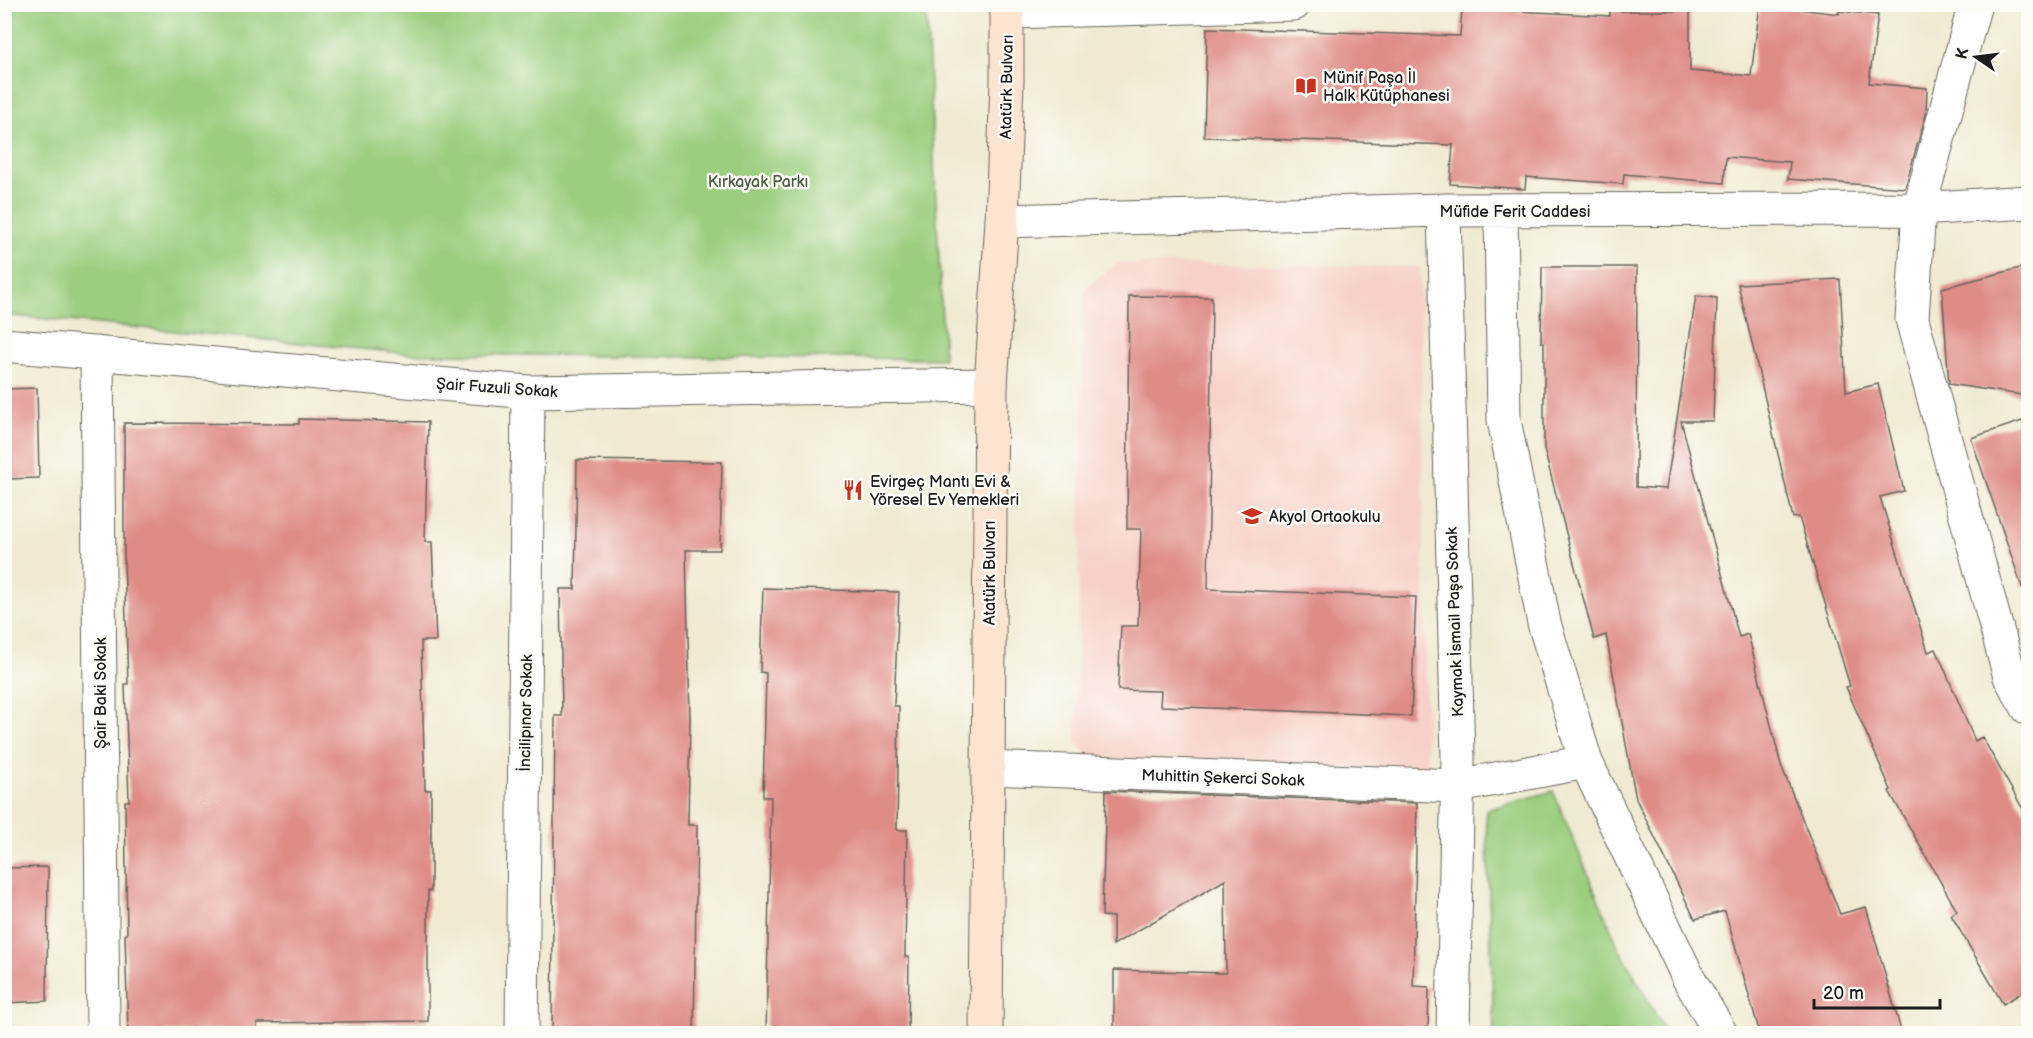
<svg xmlns="http://www.w3.org/2000/svg" width="2033" height="1038" font-family="'Balsamiq Sans',sans-serif">
	<style>
		.built { fill: #f7d1c8 }
		.green { fill: #9bce7f; stroke: #5c754e; stroke-width: 1.5 }
		.building { fill: #df8c87 }
		.lines { fill: none; stroke-linecap: round; stroke-linejoin: round }
		.street-casing { stroke: #66645b; stroke-width: 35 }
		.secondary-casing { stroke: #66645b; stroke-width: 35 }
		.street { stroke: #fff; stroke-width: 33 }
		.secondary { stroke: #fde4d1; stroke-width: 33 }
		.labels { text-anchor: middle; stroke-width: 5; stroke-linejoin: round; paint-order: stroke }
		.poi-label { font-size: 16px; fill: #1c1c1c; stroke: #fdfcf7; text-anchor: start }
		.street-label { font-size: 16px; fill: #1c1c1c; stroke: #fdfcf7 }
		.park-label { font-size: 16px; fill: #485a3f; stroke: #fdfcf7 }
	</style>
	<rect width="100%" height="100%" fill="#fdfcf7"/>
	<filter id="ink" filterUnits="userSpaceOnUse"><feTurbulence type="fractalNoise" baseFrequency=".0167" numOctaves="2"/><feDisplacementMap in="SourceGraphic" scale="12" xChannelSelector="R" yChannelSelector="G"/><feConvolveMatrix kernelMatrix="1 2 1 2 8 2 1 2 1" color-interpolation-filters="sRGB"/></filter>
	<filter id="wash" filterUnits="userSpaceOnUse"><feTurbulence type="fractalNoise" baseFrequency=".008" numOctaves="4" result="noise"/><feDisplacementMap in="SourceGraphic" scale="24" xChannelSelector="R" yChannelSelector="G"/><feGaussianBlur stdDeviation="1.35" result="paint"/><feColorMatrix in="noise" values="0 0 0 0 0 0 0 0 0 0 0 0 0 0 0 0 0 1.4 0 .05"/><feComposite in="paint" operator="in"/></filter>
	<g filter="url(#wash)">
		<rect width="100%" height="100%" fill="#efead1"/>
		<path class="built" d="M 1117,263 L 1420,267 L 1427,771 L 1092,759 L 1076,743 L 1084,289 Z"/>
		<path class="green" d="M 4,5 L 926,5 L 944,359 L 414,354 L 5,315 Z
			M 1553,791 L 1618,946 L 1666,1033 L 1494,1033 L 1486,810 Z"/>
		<g id="blocks">
			<path class="building" d="M 1760,4 L 1839,14 L 1839,11 L 1878,15 L 1869,83 L 1927,88 L 1926,114 L 1905,188 L 1788,179 L 1790,162 L 1726,157 L 1724,183 L 1624,174 L 1623,184 L 1526,177 L 1525,189 L 1450,184 L 1453,145 L 1204,137 L 1207,28 L 1460,36 L 1462,8 L 1610,16 L 1610,11 L 1690,11 L 1690,71 L 1751,76 Z
				M 2028,266 L 2028,396 L 1949,384 L 1942,288 Z
				M 1542,267 L 1637,267 L 1636,487 L 1666,489 L 1696,296 L 1717,298 L 1713,421 L 1681,421 L 1739,637 L 1748,634 L 1781,765 L 1840,914 L 1866,907 L 1902,1034 L 1760,1034 L 1725,911 L 1695,919 L 1636,799 L 1606,635 L 1594,639 L 1544,449 L 1544,342 L 1541,342 Z
				M 1840,279 L 1846,392 L 1878,384 L 1904,491 L 1880,497 L 1928,652 L 1936,649 L 1975,741 L 1982,737 L 2028,818 L 2028,989 L 2003,1004 L 1951,915 L 1957,911 L 1889,791 L 1891,790 L 1846,687 L 1850,686 L 1799,517 L 1793,518 L 1738,284 Z
				M 1129,296 L 1212,297 L 1208,589 L 1416,597 L 1411,716 L 1160,706 L 1161,691 L 1118,690 L 1121,626 L 1138,626 L 1141,529 L 1127,529 Z
				M 37,388 L 39,478 L 4,479 L 4,389 Z
				M 299,419 L 428,422 L 425,542 L 432,542 L 436,641 L 421,641 L 425,790 L 431,790 L 431,891 L 428,891 L 428,1021 L 257,1023 L 257,1029 L 128,1033 L 125,934 L 127,934 L 125,801 L 129,801 L 125,684 L 128,684 L 124,557 L 124,423 L 299,424 Z
				M 2028,419 L 2028,586 L 2022,587 L 1971,438 Z
				M 577,460 L 722,462 L 720,550 L 686,550 L 690,718 L 688,825 L 697,825 L 694,1034 L 552,1034 L 555,716 L 562,716 L 560,589 L 575,589 Z
				M 763,588 L 899,592 L 894,706 L 899,706 L 897,830 L 907,830 L 905,957 L 909,957 L 908,1034 L 766,1034 L 771,797 L 763,797 L 766,673 L 760,672 Z
				M 1106,791 L 1417,803 L 1413,986 L 1429,987 L 1428,1034 L 1114,1034 L 1114,970 L 1226,973 L 1225,880 L 1113,945 L 1113,917 L 1102,916 Z
				M 48,867 L 47,1001 L 4,1003 L 4,868 Z"/>
		</g>
	</g>
	<g filter="url(#ink)">
		<use href="#blocks" fill-opacity="0" stroke="#66645b" stroke-width="1.5"/>
		<g class="lines">
			<g class="street-casing">
				<path id="street" d="M 1975,4 L 1919,209 L 1912,319 L 2010,677 L 2028,708
					M 1007,12 L 1294,4
					M 1444,210 L 1458,758 L 1453,1034
					M 1501,211 L 1504,420 L 1544,623 L 1586,762 L 1688,977 L 1721,1034
					M 1002,221 L 1444,210 L 1919,209 L 2028,202
					M 4,345 L 528,392 L 991,385
					M 97,353 L 103,1034
					M 988,768 L 1458,786 L 1586,762
					M 522,1034 L 528,392"/>
			</g>
			<g class="secondary-casing">
				<path id="secondary" d="M 986,1034 L 991,385 L 1002,221 L 1007,81 L 1007,4"/>
			</g>
			<use href="#street" class="street"/>
			<use href="#secondary" class="secondary"/>
		</g>
	</g>
	<defs>
		<g id="library-bare" transform="scale(1.62)"><path d="M-6-4Q-3-5.5-.7-3.5V5Q-3 3-6 4ZM6-4Q3-5.5 .7-3.5V5Q3 3 6 4Z" fill="#c8321e" stroke="#fdfcf7" stroke-width="2.5" paint-order="stroke"/></g>
		<g id="restaurant-bare" transform="scale(1.62)"><path d="M-5-6h1v4h1v-4h1v4h1v-4h1v5L-1.5 .5V6h-2V.5L-5-1ZM5-6V6H3V1.5H1.5Q1.5-4 5-6Z" fill="#c8321e" stroke="#fdfcf7" stroke-width="2.5" paint-order="stroke"/></g>
		<g id="school-bare" transform="scale(1.62)"><path d="M0-5L7-2L0 1L-7-2ZM-4 1L0 2.5L4 1V4Q0 6-4 4Z" fill="#c8321e" stroke="#fdfcf7" stroke-width="2.5" paint-order="stroke"/></g>
	</defs>
	<g fill-rule="evenodd">
		<use href="#library-bare" x="1306" y="86"/>
		<use href="#restaurant-bare" x="853" y="490"/>
		<use href="#school-bare" x="1252" y="516"/>
	</g>
	<g class="labels">
		<g class="poi-label">
			<text x="1323" y="83">Münif Paşa İl<tspan x="1323" dy="18">Halk Kütüphanesi</tspan></text>
			<text x="870" y="487">Evirgeç Mantı Evi &amp;<tspan x="870" dy="18">Yöresel Ev Yemekleri</tspan></text>
			<text x="1269" y="522">Akyol Ortaokulu</text>
		</g>
		<g class="street-label">
			<text transform="translate(1006 87) rotate(-89)" y="6">Atatürk Bulvarı</text>
			<text x="1515" y="217">Müfide Ferit Caddesi</text>
			<text transform="translate(497 387) rotate(4)" y="6">Şair Fuzuli Sokak</text>
			<text transform="translate(989 573) rotate(-90)" y="6">Atatürk Bulvarı</text>
			<text transform="translate(1454 622) rotate(-92)" y="6">Kaymak İsmail Paşa Sokak</text>
			<text transform="translate(100 693) rotate(-90)" y="6">Şair Baki Sokak</text>
			<text transform="translate(525 713) rotate(-89)" y="6">İncilipınar Sokak</text>
			<text transform="translate(1223 777) rotate(2)" y="6">Muhittin Şekerci Sokak</text>
		</g>
		<g class="park-label">
			<text x="758" y="187">Kırkayak Parkı</text>
		</g>
	</g>
	<rect width="2033" height="1038" fill="none" stroke="#fdfcf7" stroke-width="24"/>
	<g transform="translate(1976 57) rotate(284)" stroke="#fdfcf7" stroke-width="4.5" paint-order="stroke">
	<path d="M0-4.5L10 22L0 15L-10 22Z" fill="#1c1c1c"/>
	<text y="-9" font-size="16" font-weight="bold" text-anchor="middle" fill="#1c1c1c">K</text>
	</g>
	<path d="M1814 999v9h126v-9" fill="none" stroke="#1c1c1c" stroke-width="3"/>
	<text x="1823" y="999" font-size="18" fill="#1c1c1c" stroke="#fdfcf7" stroke-width="4.5" paint-order="stroke">20 m</text>
</svg>
